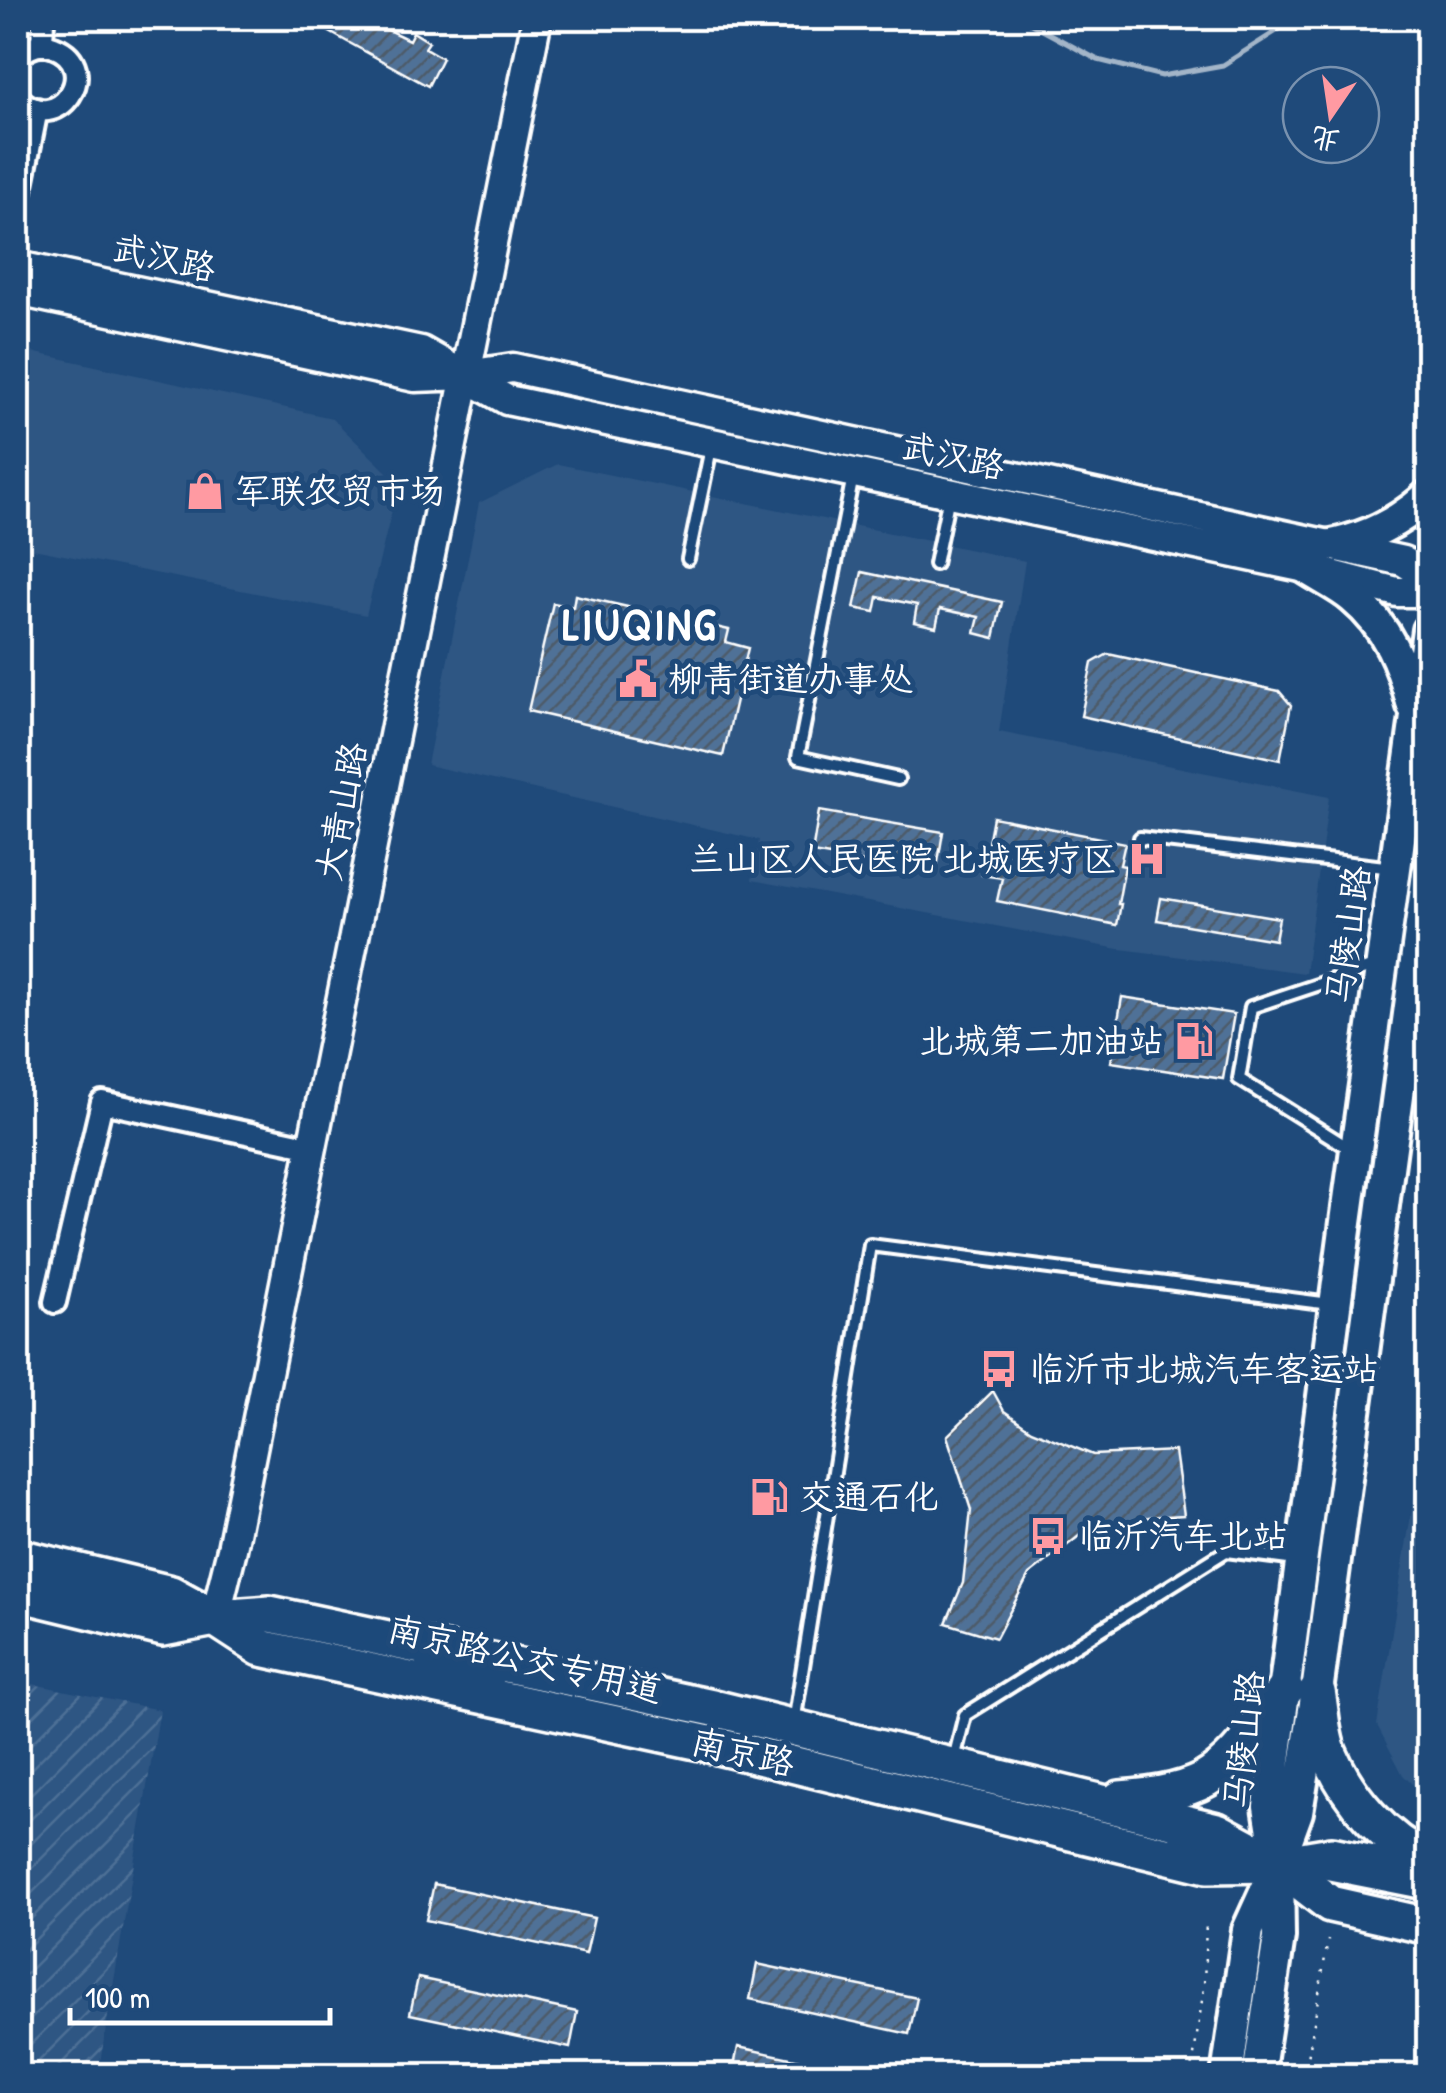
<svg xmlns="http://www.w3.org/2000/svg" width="1446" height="2093" font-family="'Patrick Hand','LXGW WenKai TC',sans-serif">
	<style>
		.built { fill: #2e5683 }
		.industrial { fill: url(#industrial-furrows) }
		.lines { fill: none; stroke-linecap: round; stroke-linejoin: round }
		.stream { stroke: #a3b5c8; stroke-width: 5 }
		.building { fill: url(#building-hatch); stroke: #fff; stroke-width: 2.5 }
		.lane-casing { stroke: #fff; stroke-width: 18 }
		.street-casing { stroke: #fff; stroke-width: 28 }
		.secondary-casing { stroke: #fff; stroke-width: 35 }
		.primary-casing { stroke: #fff; stroke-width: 38 }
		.highway-casing { stroke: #fff; stroke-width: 42 }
		.path { stroke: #fff; stroke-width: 2.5; stroke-dasharray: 2.5 8; stroke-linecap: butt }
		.lane { stroke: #1f4a7a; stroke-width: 10 }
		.street { stroke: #1f4a7a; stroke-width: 20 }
		.secondary { stroke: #1f4a7a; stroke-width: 28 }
		.primary { stroke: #1f4a7a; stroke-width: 30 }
		.highway { stroke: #1f4a7a; stroke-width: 35 }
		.labels { text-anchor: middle; stroke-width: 10; stroke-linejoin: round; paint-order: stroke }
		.street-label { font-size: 35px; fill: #fff; stroke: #1f4a7a }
		.poi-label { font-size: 35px; fill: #fff; stroke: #1f4a7a; text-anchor: start }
		.district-label { font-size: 45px; font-weight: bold; letter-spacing: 2.5px; fill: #fff; stroke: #1f4a7a }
	</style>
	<defs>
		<pattern id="industrial-furrows" width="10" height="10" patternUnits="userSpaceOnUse" patternTransform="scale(2.5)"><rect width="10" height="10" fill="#2e5683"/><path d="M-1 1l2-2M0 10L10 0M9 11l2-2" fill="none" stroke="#4d6f96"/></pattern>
		<pattern id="building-hatch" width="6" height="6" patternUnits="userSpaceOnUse" patternTransform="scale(2.5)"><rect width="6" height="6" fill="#507197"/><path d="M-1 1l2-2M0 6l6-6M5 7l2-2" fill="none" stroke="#4e5b6a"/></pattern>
	</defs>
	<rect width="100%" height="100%" fill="#1f4a7a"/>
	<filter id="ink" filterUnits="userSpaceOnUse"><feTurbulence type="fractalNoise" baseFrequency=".01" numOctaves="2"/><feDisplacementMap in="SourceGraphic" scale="20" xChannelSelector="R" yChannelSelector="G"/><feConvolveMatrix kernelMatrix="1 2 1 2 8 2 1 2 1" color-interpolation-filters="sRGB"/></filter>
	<g filter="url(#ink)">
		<path class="built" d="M 18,349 L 332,418 L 391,476 L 393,506 L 366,615 L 18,546 Z
			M 558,464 L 1025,561 L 999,732 L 1329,797 L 1305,973 L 1113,948 L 752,880 L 759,840 L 427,765 L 479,503 Z
			M 1428,1410 L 1428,1800 L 1403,1775 L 1377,1725 Z"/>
		<path class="industrial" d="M 18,1681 L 160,1710 L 98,2075 L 18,2075 Z"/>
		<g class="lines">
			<path class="stream" d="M 1020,18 L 1098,60 L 1162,76 L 1223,65 L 1297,18"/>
		</g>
		<path class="building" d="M 304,18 L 363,18 L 409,40 L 413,32 L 429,42 L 425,48 L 442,58 L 428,86 Z
			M 862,572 L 1002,602 L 994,638 L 975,633 L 979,617 L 940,609 L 936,627 L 914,622 L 917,605 L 878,597 L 875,612 L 854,608 Z
			M 575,595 L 729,630 L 726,642 L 748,648 L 723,756 L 528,711 L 553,603 L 573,607 Z
			M 1108,654 L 1279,691 L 1291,705 L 1280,760 L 1081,716 L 1092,663 Z
			M 819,811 L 943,832 L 936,874 L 812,853 Z
			M 993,817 L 1125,843 L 1120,865 L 1125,866 L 1118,904 L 1121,904 L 1117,925 L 997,901 L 1002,878 L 982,875 Z
			M 1161,898 L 1279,918 L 1275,940 L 1157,920 Z
			M 1122,997 L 1234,1014 L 1223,1079 L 1111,1062 Z
			M 993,1391 L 1004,1411 L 1031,1430 L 1093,1455 L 1175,1451 L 1184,1515 L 1149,1517 L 1083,1533 L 1029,1575 L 996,1638 L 946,1623 L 963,1583 L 971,1510 L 947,1436 Z
			M 434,1884 L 594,1918 L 586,1954 L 426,1920 Z
			M 757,1964 L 917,1998 L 909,2034 L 750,1999 Z
			M 418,1978 L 577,2012 L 570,2048 L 410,2014 Z
			M 738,2047 L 843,2069 L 842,2076 L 732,2076 Z"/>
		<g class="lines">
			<g class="lane-casing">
				<path id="lane" d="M 853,476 L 798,757 L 898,779
					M 688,559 L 711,448
					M 935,564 L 949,496
					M 1140,838 L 1393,868
					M 1352,1150 L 1239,1079 L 1251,1007 L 1377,965
					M 421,1664 L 497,1681
					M 794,1723 L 870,1245 L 1330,1304
					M 953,1763 L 965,1715 L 1226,1551 L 1296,1560
					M 1175,1839 L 1222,1850
					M 1317,1872 L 1428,1894"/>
			</g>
			<g class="street-casing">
				<path id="street" d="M 42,45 L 43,18
					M 18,56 C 28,47 40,41 54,47 C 104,66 58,139 18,98
					M 18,205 L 37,109
					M 55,1302 L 102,1102 L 312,1147"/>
			</g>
			<g class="secondary-casing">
				<path id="secondary" d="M 18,266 L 421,351 L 507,400 L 1306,568 L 1397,592 L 1428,592
					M 18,291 L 415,377 L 467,375 L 513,368 L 1403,561 L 1428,577
					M 215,1618 L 232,1549 L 537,18"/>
			</g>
			<g class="primary-casing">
				<path id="primary" d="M 1327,546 C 1365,539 1400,522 1428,496
					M 1306,568 C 1321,578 1339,586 1353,598 C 1388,627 1402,664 1413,706
					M 1227,2076 L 1248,1930 L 1278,1864 L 1297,1812 L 1317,1692 L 1428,874
					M 1258,2076 L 1279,1937 L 1278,1864 L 1269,1806 L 1346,1222 L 1428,630"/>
			</g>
			<g class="highway-casing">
				<path id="highway" d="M 18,1557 L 171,1594 L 215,1618 L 261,1648 L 705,1743 L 1207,1865 L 1278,1864 L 1332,1855 L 1428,1876
					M 18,1593 L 163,1628 L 215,1618 L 270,1614 L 713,1708 L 1217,1831 L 1278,1864 L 1330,1904 L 1428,1926
					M 1317,1692 C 1321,1712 1321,1736 1329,1754 C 1349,1800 1384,1839 1428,1861
					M 1120,1799 C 1148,1797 1189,1792 1212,1775 C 1242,1754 1263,1720 1285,1690"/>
			</g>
			<path class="path" d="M 1191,2076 L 1204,1987 L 1206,1920
				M 1305,2076 L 1328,1940"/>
			<use href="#lane" class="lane"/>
			<use href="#street" class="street"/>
			<use href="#secondary" class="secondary"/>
			<use href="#primary" class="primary"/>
			<use href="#highway" class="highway"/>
		</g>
	</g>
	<defs>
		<g id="shop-bare" transform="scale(3)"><path d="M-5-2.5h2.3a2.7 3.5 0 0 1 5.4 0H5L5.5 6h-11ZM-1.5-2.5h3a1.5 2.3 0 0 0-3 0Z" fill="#ff9aa2" stroke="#1f4a7a" stroke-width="2.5" paint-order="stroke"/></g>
		<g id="civic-bare" transform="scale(3)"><path d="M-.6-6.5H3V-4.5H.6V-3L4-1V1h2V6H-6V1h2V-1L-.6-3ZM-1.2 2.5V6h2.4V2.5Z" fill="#ff9aa2" stroke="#1f4a7a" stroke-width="2.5" paint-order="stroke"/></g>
		<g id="hospital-bare" transform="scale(3)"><path d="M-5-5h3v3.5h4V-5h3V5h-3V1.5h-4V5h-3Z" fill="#ff9aa2" stroke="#1f4a7a" stroke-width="2.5" paint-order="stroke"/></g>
		<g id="fuel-bare" transform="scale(3)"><path d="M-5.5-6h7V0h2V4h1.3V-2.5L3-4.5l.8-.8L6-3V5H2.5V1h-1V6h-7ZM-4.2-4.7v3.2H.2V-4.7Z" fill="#ff9aa2" stroke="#1f4a7a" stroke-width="2.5" paint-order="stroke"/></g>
		<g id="bus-bare" transform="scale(3)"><path d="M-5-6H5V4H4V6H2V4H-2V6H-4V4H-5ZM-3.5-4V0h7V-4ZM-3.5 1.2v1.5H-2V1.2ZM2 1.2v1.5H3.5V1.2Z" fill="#ff9aa2" stroke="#1f4a7a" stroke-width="2.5" paint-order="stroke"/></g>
	</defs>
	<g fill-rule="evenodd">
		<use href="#shop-bare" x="205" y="491"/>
		<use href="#civic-bare" x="638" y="679"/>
		<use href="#hospital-bare" x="1147" y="859"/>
		<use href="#fuel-bare" x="1194" y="1041"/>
		<use href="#bus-bare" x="999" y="1369"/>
		<use href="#fuel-bare" x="769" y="1497"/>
		<use href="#bus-bare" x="1048" y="1536"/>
	</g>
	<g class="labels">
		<g class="street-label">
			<text transform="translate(164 258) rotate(12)" y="12">武汉路</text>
			<text transform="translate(953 456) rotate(12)" y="12">武汉路</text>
			<text transform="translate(341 811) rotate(-79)" y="12">大青山路</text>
			<text transform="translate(1348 935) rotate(-82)" y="12">马陵山路</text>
			<text transform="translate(525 1659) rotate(13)" y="12">南京路公交专用道</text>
			<text transform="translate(1244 1740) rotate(-84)" y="12">马陵山路</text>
			<text transform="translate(743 1752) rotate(13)" y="12">南京路</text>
		</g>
		<g class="poi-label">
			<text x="235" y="503">军联农贸市场</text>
			<text x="668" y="691">柳青街道办事处</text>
			<text x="1117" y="871" text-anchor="end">兰山区人民医院 北城医疗区</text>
			<text x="1164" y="1053" text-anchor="end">北城第二加油站</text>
			<text x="1029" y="1381">临沂市北城汽车客运站</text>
			<text x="799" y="1509">交通石化</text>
			<text x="1078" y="1548">临沂汽车北站</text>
		</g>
		<g class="district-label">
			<text x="640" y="640">LIUQING</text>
		</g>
	</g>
	<rect width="1446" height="2093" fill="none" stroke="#1f4a7a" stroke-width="60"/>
	<rect x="30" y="30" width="1386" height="2033" fill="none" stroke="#fff" stroke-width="4" filter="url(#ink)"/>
	<g transform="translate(1331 115) rotate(193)"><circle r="48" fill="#1f4a7a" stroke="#7992af" stroke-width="2.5"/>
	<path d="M0-8L18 38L0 25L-18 38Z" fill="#ff9aa2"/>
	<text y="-15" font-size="28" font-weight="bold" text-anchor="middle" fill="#ffffff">北</text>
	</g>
	<path d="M70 2008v15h260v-15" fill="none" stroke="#ffffff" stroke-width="5"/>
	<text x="85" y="2008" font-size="30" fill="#ffffff" stroke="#1f4a7a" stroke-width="8" paint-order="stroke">100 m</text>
</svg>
